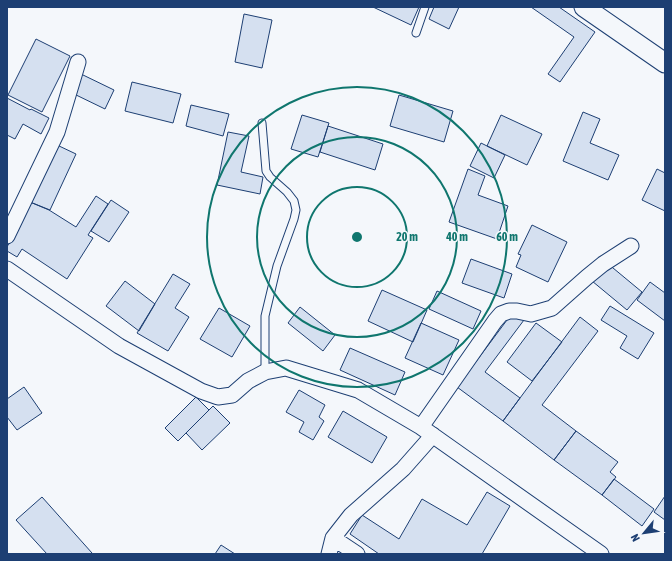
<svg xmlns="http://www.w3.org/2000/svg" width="672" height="561" font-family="'Asap Condensed',sans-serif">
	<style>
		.building { fill: #d5e0f0; stroke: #1d3f73 }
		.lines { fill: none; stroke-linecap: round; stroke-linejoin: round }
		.service-casing { stroke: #1d3f73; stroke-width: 9 }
		.minor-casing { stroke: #1d3f73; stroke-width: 17 }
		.tertiary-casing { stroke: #1d3f73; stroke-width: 21 }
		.service { stroke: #f4f7fb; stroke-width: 7 }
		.minor { stroke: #f4f7fb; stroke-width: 15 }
		.tertiary { stroke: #f4f7fb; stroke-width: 19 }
		.ring { fill: none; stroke: #0f766e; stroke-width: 2 }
		.centre { fill: #0f766e; stroke: #f4f7fb; stroke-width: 2 }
		.ring-label { font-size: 12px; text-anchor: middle; font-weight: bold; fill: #0f766e; stroke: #f4f7fb; stroke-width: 3; stroke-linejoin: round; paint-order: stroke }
	</style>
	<rect width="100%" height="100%" fill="#f4f7fb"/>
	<path class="building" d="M 373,7 L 419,7 L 411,25 Z
		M 434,7 L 459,7 L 449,29 L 429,19 Z
		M 531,7 L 559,7 L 595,32 L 560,82 L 548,74 L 574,37 Z
		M 244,14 L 272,20 L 262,68 L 235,62 Z
		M 36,39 L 70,56 L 42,112 L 8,95 Z
		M 81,74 L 114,90 L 105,109 L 72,93 Z
		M 132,82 L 181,94 L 173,123 L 125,111 Z
		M 399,95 L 453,111 L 444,142 L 390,126 Z
		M 7,98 L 30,110 L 31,109 L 49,118 L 41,134 L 23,124 L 15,139 L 7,135 Z
		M 191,105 L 229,114 L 223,136 L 186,126 Z
		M 583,112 L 600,119 L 590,143 L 619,155 L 608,180 L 563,161 Z
		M 302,115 L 329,123 L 318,157 L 291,149 Z
		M 501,115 L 542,134 L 527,165 L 487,146 Z
		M 328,126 L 383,144 L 375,170 L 320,152 Z
		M 228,132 L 249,136 L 241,172 L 263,177 L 260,194 L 217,185 Z
		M 481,143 L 505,155 L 494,178 L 470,166 Z
		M 57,145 L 76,154 L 50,210 L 30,202 Z
		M 468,169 L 485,176 L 478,195 L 508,206 L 497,239 L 449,222 Z
		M 657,169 L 665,173 L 665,211 L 642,200 Z
		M 96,196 L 108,204 L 88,235 L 93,238 L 67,279 L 22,249 L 17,257 L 7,251 L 7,247 L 30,202 L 49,210 L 76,227 Z
		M 111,200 L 129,212 L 109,242 L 91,231 Z
		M 532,225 L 567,242 L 548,282 L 516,267 L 521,255 L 518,254 Z
		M 471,259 L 512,274 L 504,298 L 462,283 Z
		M 607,263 L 642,292 L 627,310 L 592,281 Z
		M 173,274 L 190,284 L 175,308 L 189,317 L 168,351 L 137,333 Z
		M 125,281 L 155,304 L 139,331 L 106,306 Z
		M 650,282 L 665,293 L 665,321 L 637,300 Z
		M 382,290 L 427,310 L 413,342 L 368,321 Z
		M 437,291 L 481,311 L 473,329 L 429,309 Z
		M 610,306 L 654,333 L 638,359 L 620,348 L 627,336 L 601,320 Z
		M 300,307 L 335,335 L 323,351 L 288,323 Z
		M 219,308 L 250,326 L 232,357 L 200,339 Z
		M 513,312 L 524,320 L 485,372 L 520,398 L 503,421 L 457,387 Z
		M 580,317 L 598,331 L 542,405 L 576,431 L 554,460 L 503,421 Z
		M 421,323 L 459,340 L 443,375 L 405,358 Z
		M 536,323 L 562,342 L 532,381 L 507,362 Z
		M 350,348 L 405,372 L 395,395 L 340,370 Z
		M 24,387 L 42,413 L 17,430 L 7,417 L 7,399 Z
		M 299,390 L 325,405 L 319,417 L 324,421 L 313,440 L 299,432 L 304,422 L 286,412 Z
		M 196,397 L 209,410 L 178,441 L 165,428 Z
		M 213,406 L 230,423 L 202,450 L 186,433 Z
		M 343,411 L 387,437 L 372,463 L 328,437 Z
		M 576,431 L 618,462 L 610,472 L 616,477 L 602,495 L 554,460 Z
		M 614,479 L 654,509 L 642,526 L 602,495 Z
		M 487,492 L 510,506 L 482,554 L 379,554 L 350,534 L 362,515 L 399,539 L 422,499 L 467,525 Z
		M 665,496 L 665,520 L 654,512 Z
		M 42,497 L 92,553 L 90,554 L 47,554 L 16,520 Z
		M 221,545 L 235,554 L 215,554 Z"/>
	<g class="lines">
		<g class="service-casing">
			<path id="service" d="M 416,33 L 425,7
				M 262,123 L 266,171 L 270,177 L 287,192 L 294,201 L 296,210 L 294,219 L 277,266 L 265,316 L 265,372"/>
		</g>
		<g class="minor-casing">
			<path id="minor" d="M 7,236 L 57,132 L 78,62
				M 7,269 L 119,346 L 201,391 L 218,397 L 232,395 L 248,381 L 265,372 L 286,368 L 358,390 L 421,427 L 601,554
				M 421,427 L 495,321 L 501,314 L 509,311 L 517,311 L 531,314 L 552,308 L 587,277 L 603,264 L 631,246
				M 333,538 L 357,554
				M 329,554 L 333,538 L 351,515 L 403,469 L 433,435"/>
		</g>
		<g class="tertiary-casing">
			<path id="tertiary" d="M 584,7 L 665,63"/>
		</g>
		<use href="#service" class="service"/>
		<use href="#minor" class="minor"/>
		<use href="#tertiary" class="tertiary"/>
	</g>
	<g class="ring">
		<circle cx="357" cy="237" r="50"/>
		<circle cx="357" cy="237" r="100"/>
		<circle cx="357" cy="237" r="150"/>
	</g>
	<circle cx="357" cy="237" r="6" class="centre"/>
	<g class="ring-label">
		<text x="407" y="241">20 m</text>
		<text x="457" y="241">40 m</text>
		<text x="507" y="241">60 m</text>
	</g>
	<rect width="672" height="561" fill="none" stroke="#1d3f73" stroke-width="16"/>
	<g transform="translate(644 533) rotate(241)" stroke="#f4f7fb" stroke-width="3" paint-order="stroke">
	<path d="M0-3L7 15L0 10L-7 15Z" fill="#1d3f73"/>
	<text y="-6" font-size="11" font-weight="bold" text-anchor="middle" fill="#1d3f73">N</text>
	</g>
</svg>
